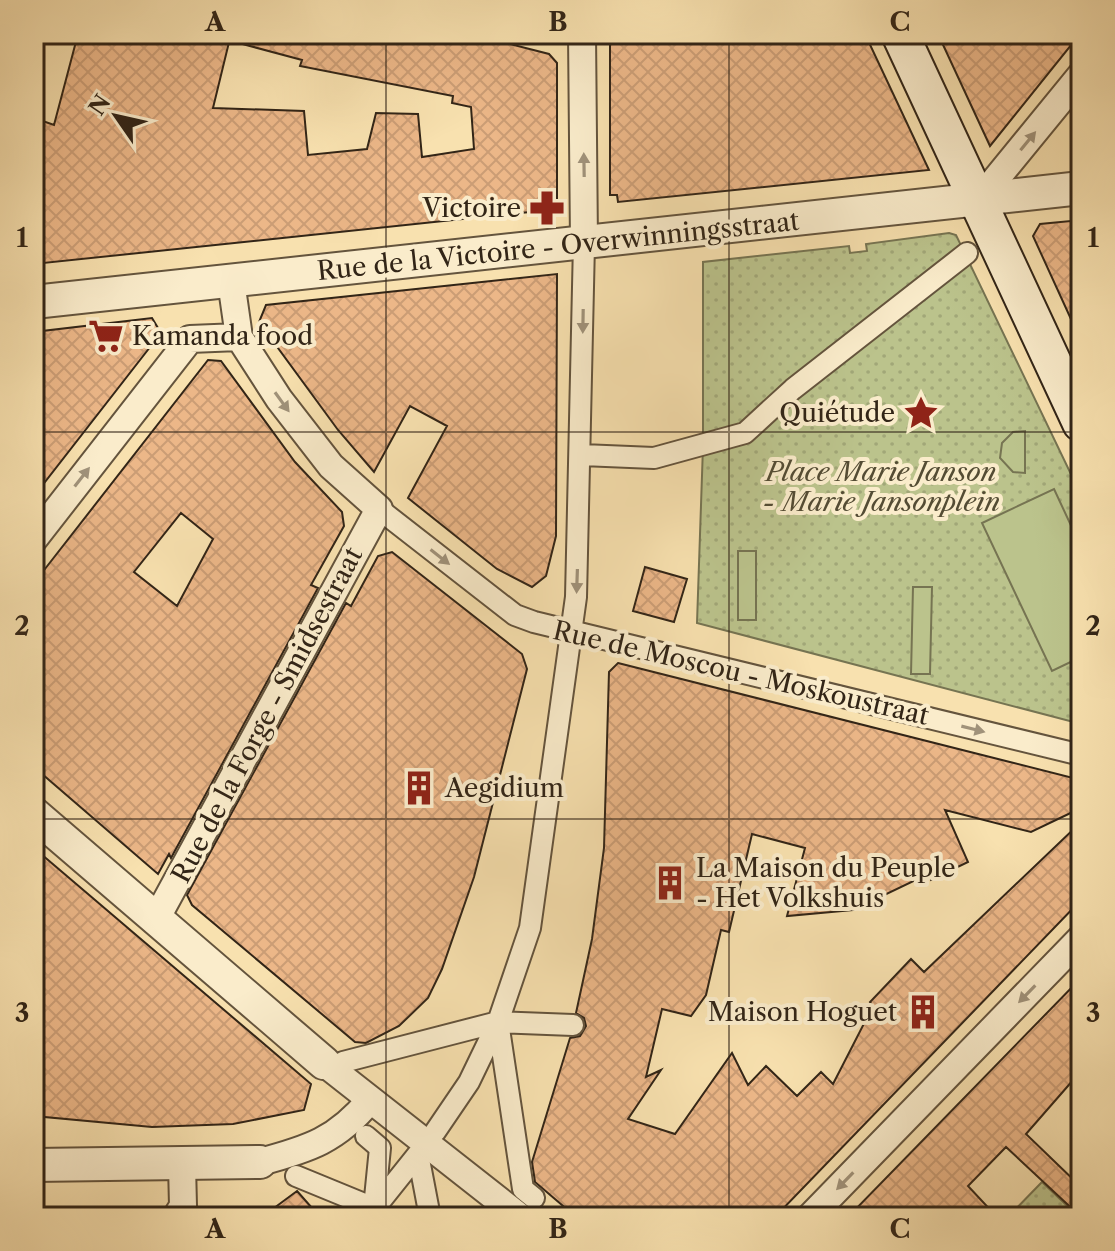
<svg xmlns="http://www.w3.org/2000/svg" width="1115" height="1251" font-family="'Libre Caslon Text',serif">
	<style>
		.park { fill: url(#park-dots); stroke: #767452; stroke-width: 2 }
		.pitch { fill: #bbc38c; stroke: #767452; stroke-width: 2 }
		.building { fill: url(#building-cross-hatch); stroke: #322517; stroke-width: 2; fill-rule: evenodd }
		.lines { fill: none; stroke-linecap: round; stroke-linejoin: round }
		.pedestrian-casing { stroke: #64543d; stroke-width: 24 }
		.minor-casing { stroke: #64543d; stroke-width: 30 }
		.tertiary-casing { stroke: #64543d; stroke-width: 36 }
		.secondary-casing { stroke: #322517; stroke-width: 40 }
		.pedestrian { stroke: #faeccb; stroke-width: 20 }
		.minor { stroke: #faeccb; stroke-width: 26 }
		.tertiary { stroke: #faeccb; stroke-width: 32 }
		.secondary { stroke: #faeccb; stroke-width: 36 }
		.oneway { fill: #a0927a }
		.grid { fill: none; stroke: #322517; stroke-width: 2; stroke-opacity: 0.55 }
		.labels { text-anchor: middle; stroke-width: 8; stroke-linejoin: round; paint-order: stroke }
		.poi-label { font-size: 26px; fill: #322517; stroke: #faeccb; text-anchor: end }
		.street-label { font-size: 26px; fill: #322517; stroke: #faeccb }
		.park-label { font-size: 26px; font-style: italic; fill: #544c34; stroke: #faeccb }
		.neatline { fill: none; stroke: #322517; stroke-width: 3 }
		.grid-label { font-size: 26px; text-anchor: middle; font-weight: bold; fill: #322517 }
	</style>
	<defs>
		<pattern id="park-dots" width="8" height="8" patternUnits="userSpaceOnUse" patternTransform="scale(2)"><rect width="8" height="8" fill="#bbc38c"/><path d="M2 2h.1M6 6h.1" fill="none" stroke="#a1a778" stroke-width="1.8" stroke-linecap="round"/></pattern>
		<pattern id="building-cross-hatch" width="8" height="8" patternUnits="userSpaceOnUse" patternTransform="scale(2)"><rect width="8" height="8" fill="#ecb788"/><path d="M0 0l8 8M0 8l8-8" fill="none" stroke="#cb9d75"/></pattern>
	</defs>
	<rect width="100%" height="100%" fill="#f8e1af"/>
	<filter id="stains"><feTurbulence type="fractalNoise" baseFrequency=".0025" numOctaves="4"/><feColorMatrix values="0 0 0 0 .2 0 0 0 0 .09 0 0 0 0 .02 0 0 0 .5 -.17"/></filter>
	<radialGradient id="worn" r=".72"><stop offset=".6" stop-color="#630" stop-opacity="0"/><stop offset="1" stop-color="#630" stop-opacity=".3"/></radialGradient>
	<path class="park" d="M 949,233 L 956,235 L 1081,495 L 1081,724 L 697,623 L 703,446 L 703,262 L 849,246 L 850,253 L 867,251 L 866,244 Z
		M 1042,1182 L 1079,1217 L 1008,1217 Z"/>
	<path class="pitch" d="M 1025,431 L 1025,473 L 1013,472 L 1000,458 L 1002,443 L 1013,432 Z
		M 1054,489 L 1081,547 L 1081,657 L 1052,671 L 982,523 Z
		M 738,551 L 756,551 L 756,620 L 738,620 Z
		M 913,587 L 932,587 L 930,674 L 911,674 Z"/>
	<path class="building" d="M 78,34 L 123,34 L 160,43 L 163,34 L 231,34 L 213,108 L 304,111 L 308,155 L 367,149 L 376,113 L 418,114 L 422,157 L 474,149 L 471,107 L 452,103 L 453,96 L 300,66 L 302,60 L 235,42 L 236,34 L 471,34 L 549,54 L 557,63 L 557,201 L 550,209 L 530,212 L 34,264 L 34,118 L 54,125 Z
		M 610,34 L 865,34 L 929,170 L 618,202 L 617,195 L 610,195 Z
		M 938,34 L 1080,34 L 990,146 Z
		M 1081,220 L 1081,341 L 1033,236 L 1040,224 Z
		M 557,274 L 556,536 L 546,576 L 532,587 L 497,569 L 408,498 L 447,426 L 410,406 L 374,472 L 338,430 L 259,322 L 266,305 Z
		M 152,318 L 161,333 L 34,496 L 34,332 Z
		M 208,360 L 221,361 L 295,462 L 342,512 L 344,526 L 311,585 L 318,588 L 171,858 L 169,854 L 158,874 L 34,767 L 34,583 ZM 181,513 L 213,539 L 177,606 L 134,572 Z
		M 392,552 L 522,654 L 527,669 L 474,877 L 442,969 L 428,998 L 399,1026 L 366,1043 L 355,1042 L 192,905 L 187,895 L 346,603 L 351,606 L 378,556 Z
		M 645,567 L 687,579 L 674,622 L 633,611 Z
		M 618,663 L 1081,780 L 1081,808 L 1031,832 L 945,810 L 968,862 L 931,880 L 928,874 L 853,910 L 787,916 L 805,848 L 752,834 L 729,932 L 721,930 L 706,995 L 691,1016 L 662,1009 L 646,1077 L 661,1070 L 628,1119 L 675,1134 L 732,1053 L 748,1085 L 766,1066 L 797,1096 L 821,1072 L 833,1084 L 873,1006 L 870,1002 L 911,959 L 924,972 L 1081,822 L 1081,900 L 775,1217 L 576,1217 L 535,1182 L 532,1162 L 570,1038 L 580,1036 L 586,1026 L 584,1018 L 576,1013 L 592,939 L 604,848 L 609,672 Z
		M 34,848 L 311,1084 L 304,1110 L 233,1124 L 152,1127 L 34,1116 Z
		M 1081,978 L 1081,1071 L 1026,1134 L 1081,1187 L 1081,1217 L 1006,1147 L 968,1186 L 997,1217 L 848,1217 Z
		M 297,1191 L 320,1217 L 262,1217 Z"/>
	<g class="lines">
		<g class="pedestrian-casing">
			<path id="pedestrian" d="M 582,455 L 654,458 L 745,433 L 793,389 L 967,253
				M 379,509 L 515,615 L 534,622 L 1081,755
				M 498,1022 L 523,1189 L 534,1198
				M 343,1062 L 498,1022 L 573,1025
				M 435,1132 L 469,1082 L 498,1022 L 530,928 L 576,597 L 584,243
				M 418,1154 L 430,1217
				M 296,1176 L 374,1208 L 380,1148 L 366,1136
				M 374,1209 L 418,1154"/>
		</g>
		<g class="minor-casing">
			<path id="minor" d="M 582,34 L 584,243
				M 978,201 L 1081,75
				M 34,539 L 190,339 L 239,337
				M 155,921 L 379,509 L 331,466 L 279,399 L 239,337 L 231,281
				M 324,1063 L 520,1217
				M 260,1162 C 309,1149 337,1140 370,1100
				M 176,1217 L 183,1206 L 182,1165
				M 810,1217 L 1081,938"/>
		</g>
		<g class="tertiary-casing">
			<path id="tertiary" d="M 34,302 L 1081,188
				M 34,814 L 324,1063
				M 34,1165 L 260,1162"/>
		</g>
		<g class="secondary-casing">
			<path id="secondary" d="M 900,34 L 1081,423"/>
		</g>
		<use href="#pedestrian" class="pedestrian"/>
		<use href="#minor" class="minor"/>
		<use href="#tertiary" class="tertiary"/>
		<use href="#secondary" class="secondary"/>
	</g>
	<defs><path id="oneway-solid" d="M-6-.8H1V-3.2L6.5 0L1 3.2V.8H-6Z" transform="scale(2)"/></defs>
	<g class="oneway">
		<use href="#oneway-solid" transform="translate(1028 141) rotate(-51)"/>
		<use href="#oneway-solid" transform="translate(584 165) rotate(-91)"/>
		<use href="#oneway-solid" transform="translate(583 321) rotate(91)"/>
		<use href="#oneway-solid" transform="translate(282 402) rotate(54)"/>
		<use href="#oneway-solid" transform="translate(82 477) rotate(-52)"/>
		<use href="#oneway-solid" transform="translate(440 557) rotate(38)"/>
		<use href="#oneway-solid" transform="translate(577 581) rotate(92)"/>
		<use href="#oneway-solid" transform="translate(973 729) rotate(14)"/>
		<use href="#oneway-solid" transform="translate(1027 994) rotate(134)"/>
		<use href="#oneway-solid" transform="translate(845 1181) rotate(134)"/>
	</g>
	<path class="grid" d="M 386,34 L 386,1217M 729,34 L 729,1217M 34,432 L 1081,432M 34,819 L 1081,819"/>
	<defs>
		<g id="pharmacy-bare" transform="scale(2.76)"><path d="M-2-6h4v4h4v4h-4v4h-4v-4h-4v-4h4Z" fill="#8f2418" stroke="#faeccb" stroke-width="2.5" paint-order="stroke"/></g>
		<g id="supermarket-bare" transform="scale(2.76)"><path d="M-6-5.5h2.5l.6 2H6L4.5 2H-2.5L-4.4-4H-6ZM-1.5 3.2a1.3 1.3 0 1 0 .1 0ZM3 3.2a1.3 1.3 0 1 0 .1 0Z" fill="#8f2418" stroke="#faeccb" stroke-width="2.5" paint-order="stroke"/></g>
		<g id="sight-bare" transform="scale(2.76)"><path d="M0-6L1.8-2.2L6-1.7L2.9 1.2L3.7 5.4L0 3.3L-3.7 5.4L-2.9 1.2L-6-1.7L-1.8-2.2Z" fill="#8f2418" stroke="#faeccb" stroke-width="2.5" paint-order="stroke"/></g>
		<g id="building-bare" transform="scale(2.76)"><path d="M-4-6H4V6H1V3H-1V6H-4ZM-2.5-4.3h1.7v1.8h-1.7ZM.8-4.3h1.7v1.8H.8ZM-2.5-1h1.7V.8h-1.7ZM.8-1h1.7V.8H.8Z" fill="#8f2418" stroke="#faeccb" stroke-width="2.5" paint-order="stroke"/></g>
	</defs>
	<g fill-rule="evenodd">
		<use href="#pharmacy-bare" x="547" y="208"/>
		<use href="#supermarket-bare" x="106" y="336"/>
		<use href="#sight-bare" x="921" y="413"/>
		<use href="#building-bare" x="419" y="788"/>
		<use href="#building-bare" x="670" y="883"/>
		<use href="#building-bare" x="923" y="1012"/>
	</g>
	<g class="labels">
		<g class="poi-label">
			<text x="521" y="217">Victoire</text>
			<text x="132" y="345" text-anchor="start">Kamanda food</text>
			<text x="895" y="422">Quiétude</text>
			<text x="445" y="797" text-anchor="start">Aegidium</text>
			<text x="696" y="877" text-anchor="start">La Maison du Peuple<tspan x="696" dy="30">- Het Volkshuis</tspan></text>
			<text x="897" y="1021">Maison Hoguet</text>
		</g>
		<g class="street-label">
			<text transform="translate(558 246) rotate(-6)" y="9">Rue de la Victoire - Overwinningsstraat</text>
			<text transform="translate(741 673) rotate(13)" y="9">Rue de Moscou - Moskoustraat</text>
			<text transform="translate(267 715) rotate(-62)" y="9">Rue de la Forge - Smidsestraat</text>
		</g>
		<g class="park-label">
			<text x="881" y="481">Place Marie Janson<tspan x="881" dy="30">- Marie Jansonplein</tspan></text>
		</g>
	</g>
	<rect width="1115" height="1251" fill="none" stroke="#f8e1af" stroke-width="88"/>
	<g transform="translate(116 116) rotate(304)" stroke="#faeccb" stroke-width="6" paint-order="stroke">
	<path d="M0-6L14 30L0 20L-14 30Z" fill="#322517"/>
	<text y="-12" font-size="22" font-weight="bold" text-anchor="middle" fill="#322517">N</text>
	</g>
	<rect x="44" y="44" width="1027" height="1163" class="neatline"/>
	<g class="grid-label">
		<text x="215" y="31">A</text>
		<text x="558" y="31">B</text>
		<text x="900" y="31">C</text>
		<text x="22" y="247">1</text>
		<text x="1093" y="247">1</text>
		<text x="22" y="635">2</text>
		<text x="1093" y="635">2</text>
		<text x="22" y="1022">3</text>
		<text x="1093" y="1022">3</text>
		<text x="215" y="1238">A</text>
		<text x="558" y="1238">B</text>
		<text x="900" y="1238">C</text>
	</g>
	<rect width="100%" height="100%" filter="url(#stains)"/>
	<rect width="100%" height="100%" fill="url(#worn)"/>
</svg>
